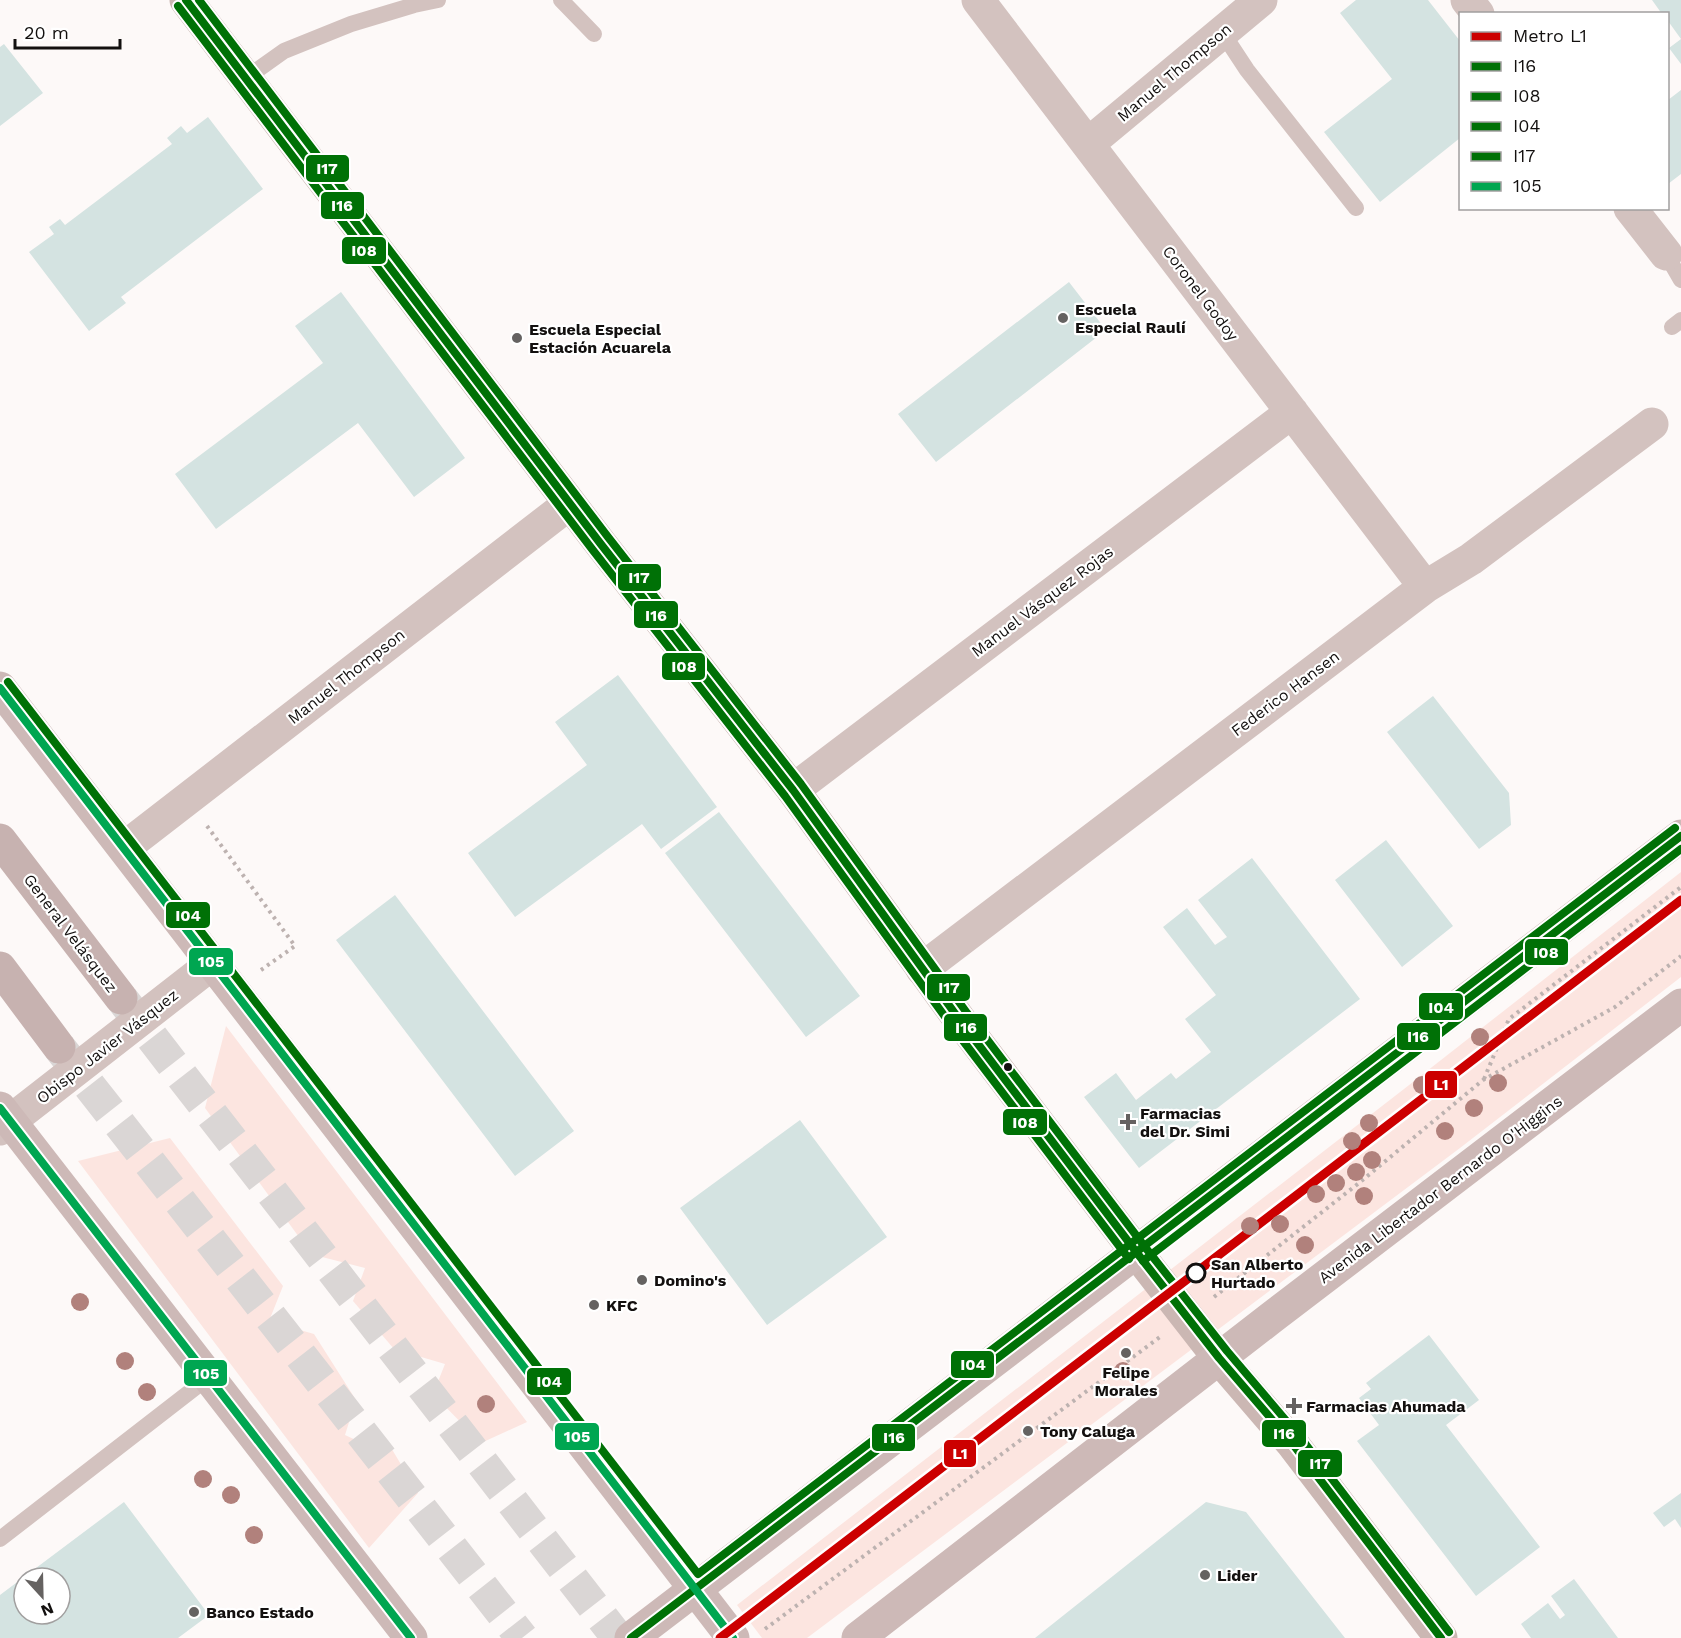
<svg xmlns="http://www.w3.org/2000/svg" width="1681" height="1638" font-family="'Work Sans',sans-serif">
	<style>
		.green { fill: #fce5e0 }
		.building { fill: #d4e3e1; fill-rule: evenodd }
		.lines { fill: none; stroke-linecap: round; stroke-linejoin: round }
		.highway-tunnel { stroke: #dad6d5; stroke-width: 33; stroke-dasharray: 33 16; stroke-linecap: butt }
		.path { stroke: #bdb2b0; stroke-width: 4; stroke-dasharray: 3 4.5; stroke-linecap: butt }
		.lane { stroke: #d3c2bf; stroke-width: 16 }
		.street { stroke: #d3c2bf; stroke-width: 33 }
		.secondary { stroke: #cbb7b3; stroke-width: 33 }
		.primary { stroke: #cdb9b7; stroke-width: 33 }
		.highway { stroke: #c7b2b0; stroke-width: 33 }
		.bus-1-casing { stroke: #fff; stroke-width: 12 }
		.bus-2-casing { stroke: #fff; stroke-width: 12 }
		.bus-3-casing { stroke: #fff; stroke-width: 12 }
		.bus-4-casing { stroke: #fff; stroke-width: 12 }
		.bus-5-casing { stroke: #fff; stroke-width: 12 }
		.bus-1 { stroke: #007106; stroke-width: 8 }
		.bus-2 { stroke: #007106; stroke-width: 8 }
		.bus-3 { stroke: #007106; stroke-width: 8 }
		.bus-4 { stroke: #007106; stroke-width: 8 }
		.bus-5 { stroke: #00a651; stroke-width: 8 }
		.metro-1-casing { stroke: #fff; stroke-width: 14 }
		.metro-1 { stroke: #c00; stroke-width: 9 }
		.tree { fill: #b1817c }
		.poi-dot { fill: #656261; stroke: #fff; stroke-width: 2 }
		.bus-dot { fill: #13100f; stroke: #fff; stroke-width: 2 }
		.stop-dot { fill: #fff; stroke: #13100f; stroke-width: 3 }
		.labels { text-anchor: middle; stroke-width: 4.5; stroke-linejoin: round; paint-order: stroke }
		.street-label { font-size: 16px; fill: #13100f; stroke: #fff }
		.poi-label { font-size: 16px; font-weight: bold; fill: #13100f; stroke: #fff; text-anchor: start }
		.stop-label { font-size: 16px; font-weight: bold; fill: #13100f; stroke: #fff; text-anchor: start }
		.line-badge { stroke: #fff; stroke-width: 2 }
		.badge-label { font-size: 16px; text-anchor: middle; font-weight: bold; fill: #fff }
	</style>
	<rect width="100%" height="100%" fill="#fdf9f8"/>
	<path class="green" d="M 1681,872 L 1681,977 L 1460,1148 L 807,1638 L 762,1638 L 737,1605 L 1404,1089 Z
		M 226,1026 L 527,1422 L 481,1443 L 433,1394 L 445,1364 L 394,1349 L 353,1301 L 365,1268 L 322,1257 L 304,1244 L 205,1108 Z
		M 170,1138 L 283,1286 L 269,1321 L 314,1334 L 356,1400 L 345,1435 L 386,1454 L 390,1446 L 418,1493 L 369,1548 L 78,1161 Z"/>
	<path class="building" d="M 1356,0 L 1428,0 L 1460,41 L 1460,138 L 1380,202 L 1324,132 L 1392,79 L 1340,13 Z
		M 1652,0 L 1681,0 L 1681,39 L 1668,21 L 1668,14 L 1662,14 Z
		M 1681,39 L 1681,64 L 1669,48 Z
		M 4,44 L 43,93 L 0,126 L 0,47 Z
		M 1681,90 L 1681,174 L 1668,184 L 1668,100 Z
		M 208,117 L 263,189 L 121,297 L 126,303 L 89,331 L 29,252 L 54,234 L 49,227 L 60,219 L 65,225 L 172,144 L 167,138 L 181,126 L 187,133 Z
		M 1069,282 L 1106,330 L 936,462 L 898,414 Z
		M 341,292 L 465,458 L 414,497 L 358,423 L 216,529 L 175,474 L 323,363 L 295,326 Z
		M 618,675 L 717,807 L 661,849 L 642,824 L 515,917 L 468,853 L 587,765 L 555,722 Z
		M 1433,696 L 1509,793 L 1511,825 L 1479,849 L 1387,732 Z
		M 719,812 L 860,996 L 806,1037 L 665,853 Z
		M 1386,840 L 1453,926 L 1402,967 L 1335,880 Z
		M 1252,858 L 1360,999 L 1139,1168 L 1084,1097 L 1116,1073 L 1136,1100 L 1171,1073 L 1176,1079 L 1211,1052 L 1185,1019 L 1216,995 L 1163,927 L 1187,908 L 1215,945 L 1227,937 L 1198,900 Z
		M 395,895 L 574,1131 L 515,1176 L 336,940 Z
		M 800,1120 L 887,1237 L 767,1325 L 680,1208 Z
		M 1429,1335 L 1479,1400 L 1446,1425 L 1540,1547 L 1476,1596 L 1357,1441 L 1379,1425 L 1359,1398 L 1371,1389 L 1366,1383 Z
		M 1681,1493 L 1681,1528 L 1675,1519 L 1664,1527 L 1653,1513 Z
		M 124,1502 L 209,1615 L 178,1638 L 0,1638 L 0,1595 ZM 24,1578 L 60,1578 L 60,1614 L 24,1614 Z
		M 1206,1502 L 1246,1512 L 1345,1638 L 1035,1638 Z
		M 1574,1579 L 1618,1638 L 1531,1638 L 1521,1624 L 1548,1603 L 1560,1619 L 1565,1615 L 1551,1596 Z"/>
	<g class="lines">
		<path class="highway-tunnel" d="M 122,999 L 618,1638
			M 59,1047 L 522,1638"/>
		<path class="path" d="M 207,826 L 295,946 L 261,970
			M 1484,1079 L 1509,1019 L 1681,887
			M 1214,1297 L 1359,1183 L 1483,1080 L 1615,1007 L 1681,956
			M 765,1629 L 1160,1337"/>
		<path class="lane" d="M 561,0 L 594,34
			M 1222,32 L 1247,70 L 1356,208
			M 246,78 L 284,51 L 351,24 L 414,5 L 438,0
			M 1666,254 L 1681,280
			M 1672,327 L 1681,320
			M 0,1539 L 209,1377"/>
		<path class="street" d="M 978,0 L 1425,587
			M 1467,0 L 1478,14
			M 1088,144 L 1261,0
			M 1630,208 L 1666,254
			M 793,790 L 1292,412
			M 124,848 L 569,504
			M 922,969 L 1425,587 L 1471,559 L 1652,424
			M 0,1129 L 213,963"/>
		<path class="secondary" d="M 186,0 L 600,543 L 793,790 L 959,1019 L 1137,1253 L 1219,1358 L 1292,1443 L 1441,1638"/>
		<path class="primary" d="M 0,688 L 733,1638
			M 0,1108 L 411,1638
			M 631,1638 L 1681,836
			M 858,1638 L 1271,1318 L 1681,1005"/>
		<path class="highway" d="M 0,840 L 121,998
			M 0,968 L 59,1047"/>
		<g class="bus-1-casing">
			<path id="bus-1" d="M 186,0 L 600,543 L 793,790 L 959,1019 L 1137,1253 L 1219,1358 L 1292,1443 L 1441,1638
				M 631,1638 L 1681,836"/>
		</g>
		<g class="bus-2-casing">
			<path id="bus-2" d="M 178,6 L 592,549 L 785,796 L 951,1025 L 1129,1259
				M 1143,1261 L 1681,849"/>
		</g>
		<g class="bus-3-casing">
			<path id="bus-3" d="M 8,682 L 698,1574 L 1675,828"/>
		</g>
		<g class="bus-4-casing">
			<path id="bus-4" d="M 199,0 L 608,537 L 801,784 L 967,1013 L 1145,1247 L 1227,1351 L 1300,1437 L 1449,1632"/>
		</g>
		<g class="bus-5-casing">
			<path id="bus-5" d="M 0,688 L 733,1638
				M 0,1108 L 411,1638"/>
		</g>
		<use href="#bus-1" class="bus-1"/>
		<use href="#bus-2" class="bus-2"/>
		<use href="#bus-3" class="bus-3"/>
		<use href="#bus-4" class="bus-4"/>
		<use href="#bus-5" class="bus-5"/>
		<g class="metro-1-casing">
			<path id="metro-1" d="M 720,1638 L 1681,900"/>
		</g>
		<use href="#metro-1" class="metro-1"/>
	</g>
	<g class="tree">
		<circle cx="1480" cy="1037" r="9"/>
		<circle cx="1498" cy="1083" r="9"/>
		<circle cx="1422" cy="1085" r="9"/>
		<circle cx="1474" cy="1108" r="9"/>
		<circle cx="1369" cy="1123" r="9"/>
		<circle cx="1445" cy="1131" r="9"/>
		<circle cx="1352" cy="1141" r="9"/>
		<circle cx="1372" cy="1160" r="9"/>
		<circle cx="1356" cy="1172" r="9"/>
		<circle cx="1336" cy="1183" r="9"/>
		<circle cx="1316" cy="1194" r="9"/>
		<circle cx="1364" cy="1196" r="9"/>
		<circle cx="1280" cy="1224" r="9"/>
		<circle cx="1250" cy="1226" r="9"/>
		<circle cx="1305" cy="1245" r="9"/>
		<circle cx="80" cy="1302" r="9"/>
		<circle cx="125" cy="1361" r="9"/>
		<circle cx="1123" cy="1371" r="9"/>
		<circle cx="147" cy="1392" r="9"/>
		<circle cx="486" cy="1404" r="9"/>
		<circle cx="203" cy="1479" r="9"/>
		<circle cx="231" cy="1495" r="9"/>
		<circle cx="254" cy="1535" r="9"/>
	</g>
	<g class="poi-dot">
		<circle cx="1063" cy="318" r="6"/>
		<circle cx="517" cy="338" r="6"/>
		<path d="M1125 1113h6v6h6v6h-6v6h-6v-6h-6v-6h6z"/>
		<circle cx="642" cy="1280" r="6"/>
		<circle cx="594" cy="1305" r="6"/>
		<circle cx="1126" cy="1353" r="6"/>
		<path d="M1291 1397h6v6h6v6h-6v6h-6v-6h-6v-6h6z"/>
		<circle cx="1028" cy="1431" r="6"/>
		<circle cx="1205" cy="1575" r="6"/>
		<circle cx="194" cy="1612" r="6"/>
	</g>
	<circle class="bus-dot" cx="1008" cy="1067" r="5"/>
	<circle class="stop-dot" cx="1196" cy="1273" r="9"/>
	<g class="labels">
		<g class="street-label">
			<text transform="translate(1174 72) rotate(-40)" y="6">Manuel Thompson</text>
			<text transform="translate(1201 293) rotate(53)" y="6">Coronel Godoy</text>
			<text transform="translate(1042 601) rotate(-37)" y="6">Manuel Vásquez Rojas</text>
			<text transform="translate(346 676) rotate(-38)" y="6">Manuel Thompson</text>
			<text transform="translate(1285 693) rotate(-37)" y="6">Federico Hansen</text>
			<text transform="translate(71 933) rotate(53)" y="6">General Velásquez</text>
			<text transform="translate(107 1046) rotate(-38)" y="6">Obispo Javier Vásquez</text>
			<text transform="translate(1440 1189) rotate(-37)" y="6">Avenida Libertador Bernardo O'Higgins</text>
		</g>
		<g class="poi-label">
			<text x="1075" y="315">Escuela<tspan x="1075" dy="18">Especial Raulí</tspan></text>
			<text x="529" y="335">Escuela Especial<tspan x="529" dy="18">Estación Acuarela</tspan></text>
			<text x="1140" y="1119">Farmacias<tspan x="1140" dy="18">del Dr. Simi</tspan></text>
			<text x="654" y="1286">Domino's</text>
			<text x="606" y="1311">KFC</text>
			<text x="1126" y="1378" text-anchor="middle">Felipe<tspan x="1126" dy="18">Morales</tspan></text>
			<text x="1306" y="1412">Farmacias Ahumada</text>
			<text x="1040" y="1437">Tony Caluga</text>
			<text x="1217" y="1581">Lider</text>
			<text x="206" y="1618">Banco Estado</text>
		</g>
		<g class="stop-label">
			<text x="1211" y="1270">San Alberto<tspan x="1211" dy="18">Hurtado</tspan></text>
		</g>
	</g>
	<g class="line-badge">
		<rect x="305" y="154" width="45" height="29" rx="6" fill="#007106"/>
		<rect x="320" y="191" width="45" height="29" rx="6" fill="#007106"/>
		<rect x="341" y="236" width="46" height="29" rx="6" fill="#007106"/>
		<rect x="617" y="563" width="45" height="29" rx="6" fill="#007106"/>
		<rect x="633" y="600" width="46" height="29" rx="6" fill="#007106"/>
		<rect x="661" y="652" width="45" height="29" rx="6" fill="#007106"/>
		<rect x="165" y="901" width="46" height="28" rx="6" fill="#007106"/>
		<rect x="1524" y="938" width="45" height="28" rx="6" fill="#007106"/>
		<rect x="188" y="947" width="46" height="29" rx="6" fill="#00a651"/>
		<rect x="926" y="973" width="45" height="29" rx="6" fill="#007106"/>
		<rect x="1418" y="992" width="46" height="29" rx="6" fill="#007106"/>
		<rect x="943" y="1013" width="45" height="29" rx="6" fill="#007106"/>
		<rect x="1396" y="1022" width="45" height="29" rx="6" fill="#007106"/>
		<rect x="1424" y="1070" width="34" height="29" rx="6" fill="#c00"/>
		<rect x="1002" y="1108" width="46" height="28" rx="6" fill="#007106"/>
		<rect x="950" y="1350" width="45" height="29" rx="6" fill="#007106"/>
		<rect x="183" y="1359" width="45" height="28" rx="6" fill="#00a651"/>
		<rect x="526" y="1367" width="46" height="29" rx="6" fill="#007106"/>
		<rect x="1261" y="1419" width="46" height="29" rx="6" fill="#007106"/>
		<rect x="554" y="1422" width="46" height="29" rx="6" fill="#00a651"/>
		<rect x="871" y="1423" width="45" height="29" rx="6" fill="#007106"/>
		<rect x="943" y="1439" width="34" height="29" rx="6" fill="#c00"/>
		<rect x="1297" y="1449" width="46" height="29" rx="6" fill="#007106"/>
	</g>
	<g class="badge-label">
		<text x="327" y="174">I17</text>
		<text x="342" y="211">I16</text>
		<text x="364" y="256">I08</text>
		<text x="639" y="583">I17</text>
		<text x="656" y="621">I16</text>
		<text x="684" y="672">I08</text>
		<text x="188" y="921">I04</text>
		<text x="1546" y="958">I08</text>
		<text x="211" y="967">105</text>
		<text x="949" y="993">I17</text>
		<text x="1441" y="1013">I04</text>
		<text x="966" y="1033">I16</text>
		<text x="1418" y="1042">I16</text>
		<text x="1441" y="1090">L1</text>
		<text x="1025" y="1128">I08</text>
		<text x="973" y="1370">I04</text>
		<text x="206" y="1379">105</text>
		<text x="549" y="1387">I04</text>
		<text x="1284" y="1439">I16</text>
		<text x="577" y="1442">105</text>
		<text x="894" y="1443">I16</text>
		<text x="960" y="1459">L1</text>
		<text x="1320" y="1469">I17</text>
	</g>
	<rect x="1459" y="12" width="210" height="198" fill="#ffffff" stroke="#a19f9f" stroke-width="1.5"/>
	<rect x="1471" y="32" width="30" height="9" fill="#cc0000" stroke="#a19f9f" stroke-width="1.5"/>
	<text x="1513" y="42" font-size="18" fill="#13100f">Metro L1</text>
	<rect x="1471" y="62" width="30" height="9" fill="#007106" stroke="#a19f9f" stroke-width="1.5"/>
	<text x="1513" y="72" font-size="18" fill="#13100f">I16</text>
	<rect x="1471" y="92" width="30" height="9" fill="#007106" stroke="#a19f9f" stroke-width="1.5"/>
	<text x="1513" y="102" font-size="18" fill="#13100f">I08</text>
	<rect x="1471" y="122" width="30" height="9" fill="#007106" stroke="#a19f9f" stroke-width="1.5"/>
	<text x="1513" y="132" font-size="18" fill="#13100f">I04</text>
	<rect x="1471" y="152" width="30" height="9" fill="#007106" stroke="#a19f9f" stroke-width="1.5"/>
	<text x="1513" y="162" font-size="18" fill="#13100f">I17</text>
	<rect x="1471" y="182" width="30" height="9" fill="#00a651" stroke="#a19f9f" stroke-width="1.5"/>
	<text x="1513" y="192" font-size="18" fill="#13100f">105</text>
	<g transform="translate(42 1596) rotate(158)"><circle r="28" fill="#ffffff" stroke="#a19f9f" stroke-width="1.5"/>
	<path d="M0-4.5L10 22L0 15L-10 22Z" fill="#656261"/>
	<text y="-9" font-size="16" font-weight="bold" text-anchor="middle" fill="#13100f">N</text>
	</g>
	<path d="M15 39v9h105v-9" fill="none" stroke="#13100f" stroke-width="3"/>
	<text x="24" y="39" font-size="18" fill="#13100f" stroke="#ffffff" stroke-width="4.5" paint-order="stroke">20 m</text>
</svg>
